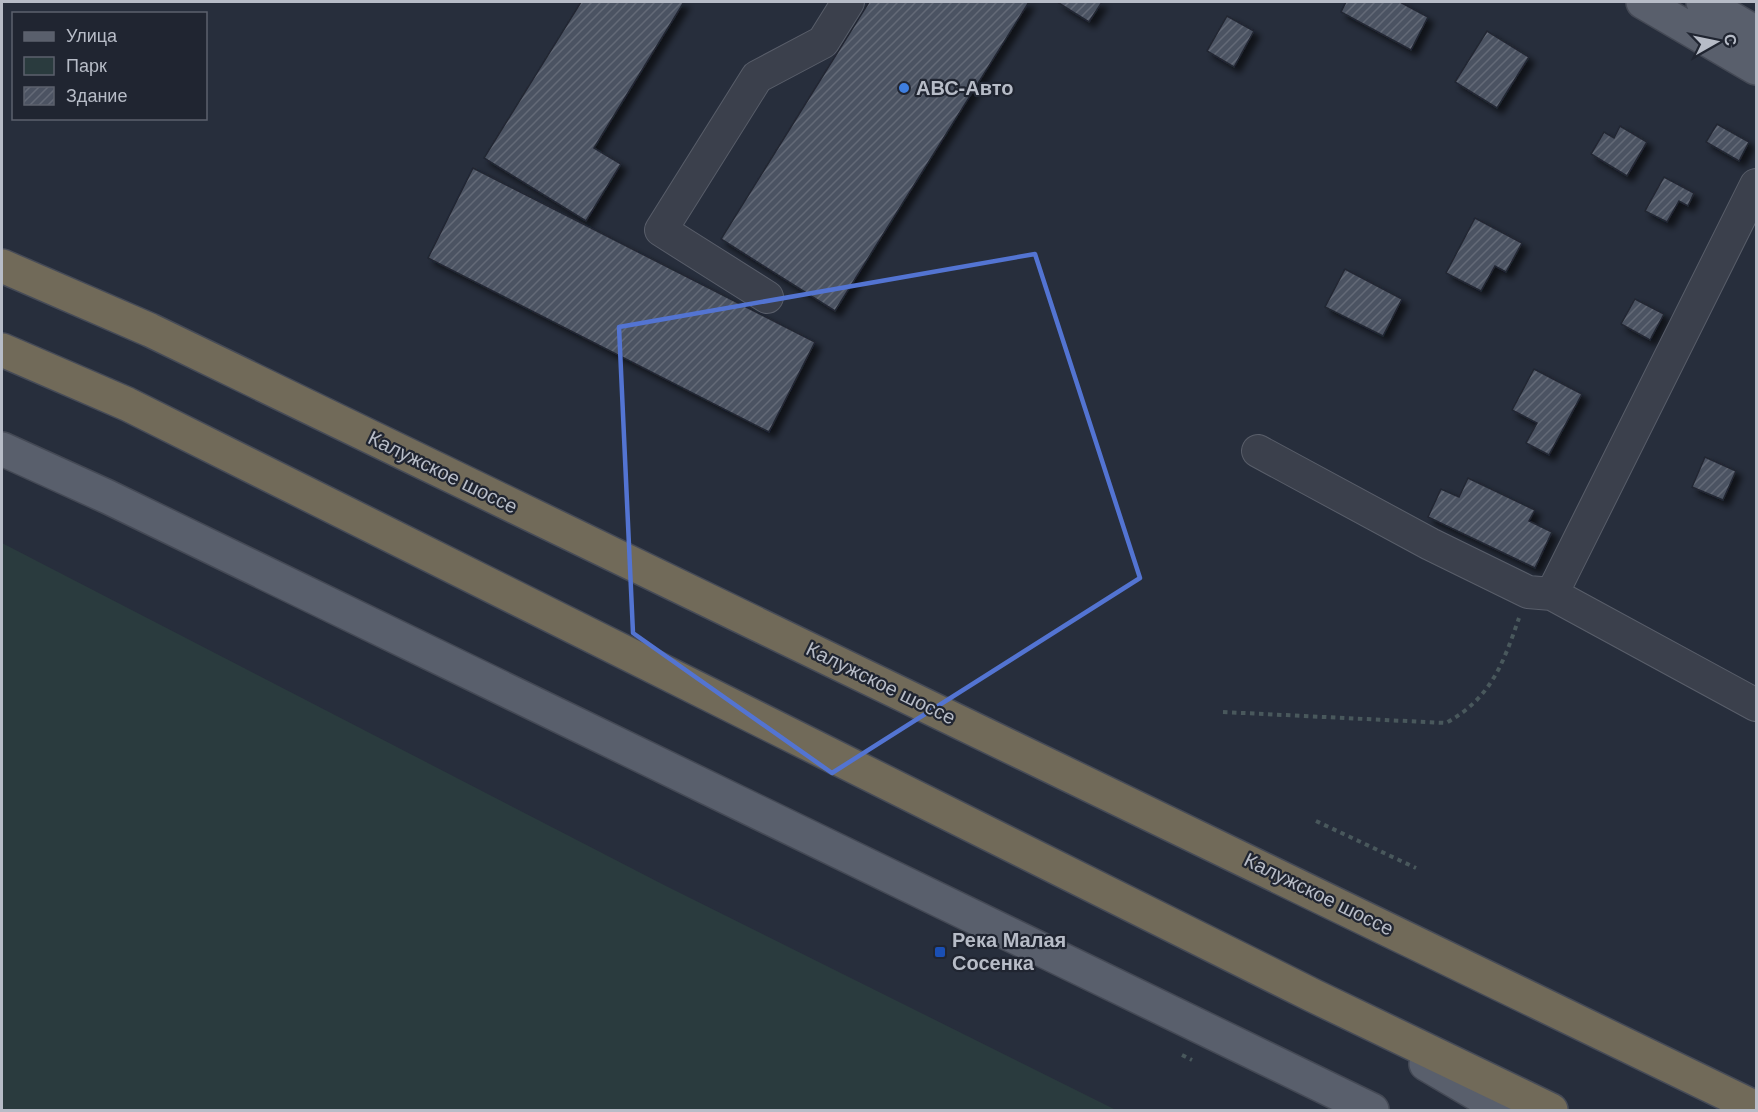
<svg xmlns="http://www.w3.org/2000/svg" width="1758" height="1112" font-family="Arial,sans-serif">
	<style>
		.green { fill: #2a3b3e }
		.building { fill: url(#building-hatch); stroke: #222733; stroke-width: 1.5; filter: url(#shadow) }
		.lines { fill: none; stroke-linecap: round; stroke-linejoin: round }
		.minor-casing { stroke: #595e6a; stroke-width: 34 }
		.major-casing { stroke: #444955; stroke-width: 36 }
		.highway-casing { stroke: #464b57; stroke-width: 36 }
		.path { stroke: #49585c; stroke-width: 4; stroke-dasharray: 4.5 4.5; stroke-linecap: butt }
		.minor { stroke: #3b404c; stroke-width: 32 }
		.major { stroke: #595f6c; stroke-width: 33 }
		.highway { stroke: #716a59; stroke-width: 33 }
		.marked { fill: none; stroke: #5374d2; stroke-width: 4.5; stroke-linejoin: round }
		.shop-dot { fill: #3f7fe0; stroke: #202531; stroke-width: 2 }
		.transit-dot { fill: #1a4fb4; stroke: #202531; stroke-width: 2 }
		.labels { text-anchor: middle; stroke-width: 4.5; stroke-linejoin: round; paint-order: stroke }
		.poi-label { font-size: 20px; font-weight: bold; fill: #b7bcc7; stroke: #202531; text-anchor: start }
		.street-label { font-size: 20px; fill: #b7bcc7; stroke: #202531 }
	</style>
	<defs>
		<pattern id="building-hatch" width="6" height="6" patternUnits="userSpaceOnUse" patternTransform="scale(1.5)"><rect width="6" height="6" fill="#4c5362"/><path d="M-1 1l2-2M0 6l6-6M5 7l2-2" fill="none" stroke="#646a77"/></pattern>
		<filter id="shadow"><feDropShadow dx="5.5" dy="5.5" stdDeviation="3" flood-color="#0009"/></filter>
	</defs>
	<rect width="100%" height="100%" fill="#272e3c"/>
	<path class="green" d="M 2,543 L 664,885 L 1116,1110 L 2,1110 Z"/>
	<path class="building" d="M 581,2 L 684,2 L 594,148 L 621,164 L 586,221 L 484,158 Z
		M 869,2 L 1029,2 L 835,311 L 721,239 Z
		M 1057,2 L 1102,2 L 1089,22 Z
		M 1346,2 L 1400,2 L 1428,17 L 1411,50 L 1341,12 Z
		M 1227,16 L 1254,31 L 1234,67 L 1207,51 Z
		M 1487,31 L 1529,57 L 1497,108 L 1455,82 Z
		M 1717,124 L 1749,142 L 1739,161 L 1706,142 Z
		M 1620,126 L 1647,142 L 1627,176 L 1591,154 L 1604,132 L 1614,138 Z
		M 473,168 L 815,342 L 769,432 L 428,258 Z
		M 1664,177 L 1694,193 L 1688,206 L 1679,201 L 1667,222 L 1645,211 Z
		M 1475,218 L 1522,243 L 1506,272 L 1495,266 L 1481,291 L 1446,273 Z
		M 1345,269 L 1402,299 L 1383,336 L 1325,307 Z
		M 1635,299 L 1664,314 L 1650,340 L 1621,324 Z
		M 1534,369 L 1582,394 L 1549,455 L 1526,443 L 1537,423 L 1512,410 Z
		M 1705,457 L 1736,471 L 1723,500 L 1692,487 Z
		M 1468,478 L 1535,510 L 1529,521 L 1552,532 L 1535,568 L 1428,517 L 1441,489 L 1459,497 Z"/>
	<g class="lines">
		<g class="minor-casing">
			<path id="minor" d="M 767,297 L 661,230 L 757,77 L 823,42 L 848,2
				M 1258,451 L 1430,544 L 1528,592 L 1552,594 L 1756,185
				M 1552,594 L 1756,705"/>
		</g>
		<g class="major-casing">
			<path id="major" d="M 1643,2 L 1756,68
				M 1703,2 L 1756,33
				M 2,449 L 108,497 L 1372,1110
				M 1426,1064 L 1504,1110"/>
		</g>
		<g class="highway-casing">
			<path id="highway" d="M 2,266 L 150,330 L 1756,1108
				M 2,350 L 127,404 L 1314,996 L 1551,1110"/>
		</g>
		<path class="path" d="M 1223,712 L 1446,723 C 1491,698 1503,664 1519,618
			M 1316,821 L 1416,868
			M 1182,1055 L 1192,1060"/>
		<use href="#minor" class="minor"/>
		<use href="#major" class="major"/>
		<use href="#highway" class="highway"/>
	</g>
	<path class="marked" d="M 1035,254 L 1140,578 L 832,773 L 633,633 L 619,327 Z"/>
	<circle class="shop-dot" cx="904" cy="88" r="6"/>
	<rect class="transit-dot" x="934" y="946" width="12" height="12" rx="3"/>
	<g class="labels">
		<g class="poi-label">
			<text x="916" y="95">АВС-Авто</text>
			<text x="952" y="947">Река Малая<tspan x="952" dy="23">Сосенка</tspan></text>
		</g>
		<g class="street-label">
			<text transform="translate(443 472) rotate(26)" y="7">Калужское шоссе</text>
			<text transform="translate(881 683) rotate(26)" y="7">Калужское шоссе</text>
			<text transform="translate(1319 894) rotate(26)" y="7">Калужское шоссе</text>
		</g>
	</g>
	<rect width="1758" height="1112" fill="none" stroke="#b7bcc7" stroke-width="6"/>
	<rect x="12" y="12" width="195" height="108" fill="#202531" stroke="#5c616d" stroke-width="1.5"/>
	<rect x="24" y="32" width="30" height="9" fill="#595f6c" stroke="#5c616d" stroke-width="1.5"/>
	<text x="66" y="42" font-size="18" fill="#b7bcc7">Улица</text>
	<rect x="24" y="57" width="30" height="18" fill="#2a3b3e" stroke="#5c616d" stroke-width="1.5"/>
	<text x="66" y="72" font-size="18" fill="#b7bcc7">Парк</text>
	<rect x="24" y="87" width="30" height="18" fill="url(#building-hatch)" stroke="#5c616d" stroke-width="1.5"/>
	<text x="66" y="102" font-size="18" fill="#b7bcc7">Здание</text>
	<g transform="translate(1716 42) rotate(81)" stroke="#202531" stroke-width="4.5" paint-order="stroke">
	<path d="M0-4.5L10 22L0 15L-10 22Z" fill="#b7bcc7"/>
	<text y="-9" font-size="16" font-weight="bold" text-anchor="middle" fill="#b7bcc7">С</text>
	</g>
</svg>
